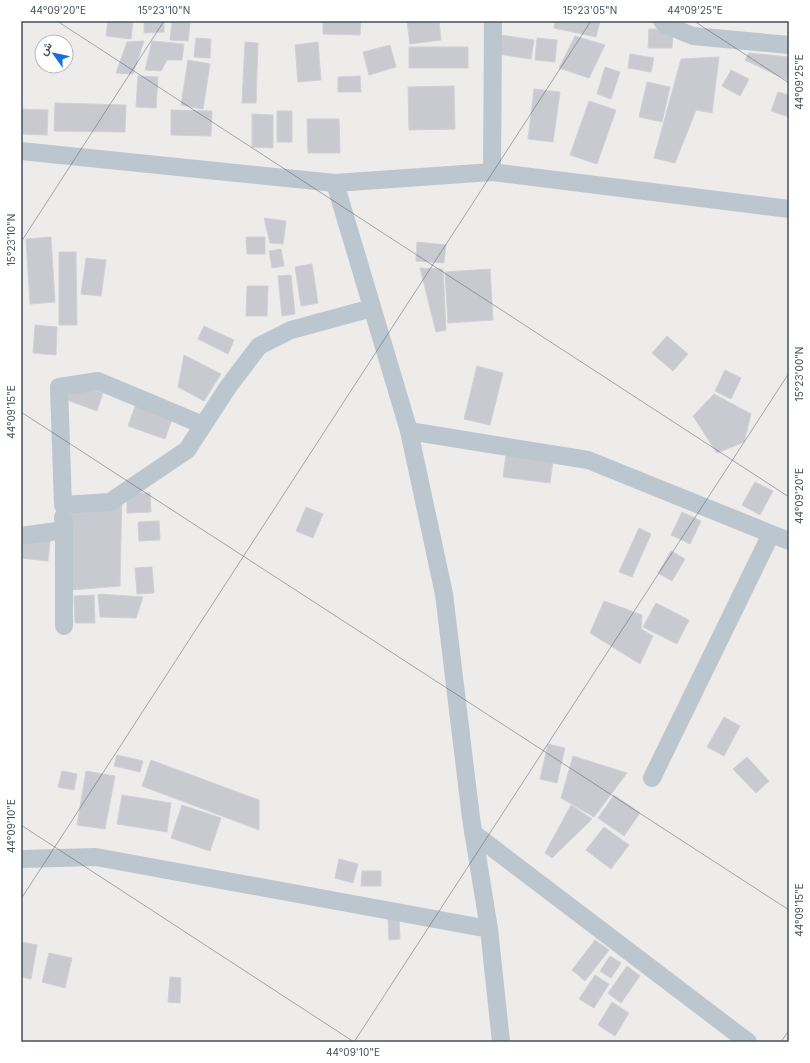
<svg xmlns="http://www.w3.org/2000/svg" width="810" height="1063" font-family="Inter,Vazirmatn,sans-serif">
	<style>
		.building { fill: #c8cad0; stroke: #cfd1d7 }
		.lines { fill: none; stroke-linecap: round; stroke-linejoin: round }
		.minor { stroke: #bcc6ce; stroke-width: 18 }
		.ticks { fill: none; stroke: #444f58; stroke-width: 1; stroke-opacity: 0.45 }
		.neatline { fill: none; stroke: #444f58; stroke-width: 1.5 }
		.ticks-label { font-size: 10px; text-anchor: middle; fill: #444f58 }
	</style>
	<rect width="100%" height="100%" fill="#eeebeb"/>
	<path class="building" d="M 108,21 L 133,21 L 131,39 L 106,36 Z
		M 144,21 L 164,21 L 164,32 L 144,33 Z
		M 323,21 L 361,21 L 360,35 L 323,34 Z
		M 407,21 L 439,21 L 441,40 L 410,44 Z
		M 555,21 L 600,21 L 596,37 L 554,28 Z
		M 172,22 L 190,23 L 188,41 L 170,40 Z
		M 649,29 L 673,29 L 672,48 L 648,48 Z
		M 501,35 L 534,40 L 531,59 L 498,54 Z
		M 575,36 L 605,45 L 589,78 L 559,68 Z
		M 196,38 L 211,39 L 210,58 L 194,57 Z
		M 537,38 L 557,40 L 555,62 L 535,60 Z
		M 144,41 L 133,74 L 116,73 L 127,42 Z
		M 152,41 L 184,44 L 182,60 L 167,60 L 161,71 L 145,70 Z
		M 245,42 L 258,43 L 256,103 L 242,103 Z
		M 318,42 L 321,80 L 298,82 L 295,45 Z
		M 390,45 L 396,67 L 369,75 L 363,52 Z
		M 409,47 L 468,47 L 468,68 L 409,68 Z
		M 749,53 L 789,57 L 789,81 L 745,60 Z
		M 630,54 L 654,58 L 651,72 L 628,68 Z
		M 719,57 L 712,113 L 696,110 L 675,163 L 654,158 L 681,59 Z
		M 188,60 L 210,64 L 203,109 L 181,105 Z
		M 605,67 L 620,72 L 611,99 L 597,94 Z
		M 731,70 L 749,79 L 740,96 L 722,86 Z
		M 138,76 L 158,77 L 156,108 L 136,107 Z
		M 360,76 L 361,92 L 338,92 L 338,77 Z
		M 647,82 L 670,87 L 662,122 L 639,117 Z
		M 454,86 L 455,129 L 409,130 L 408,87 Z
		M 534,89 L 560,92 L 553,142 L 528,139 Z
		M 778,92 L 789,95 L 789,117 L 771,111 Z
		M 589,101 L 616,110 L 597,164 L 570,155 Z
		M 55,103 L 126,105 L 125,132 L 54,131 Z
		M 21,109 L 48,110 L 47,135 L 21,134 Z
		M 171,110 L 212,111 L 211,136 L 171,135 Z
		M 277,111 L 292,111 L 292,142 L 277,142 Z
		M 252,114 L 273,115 L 273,148 L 252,147 Z
		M 307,119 L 339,119 L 340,153 L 308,153 Z
		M 264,218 L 286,221 L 283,244 L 270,243 Z
		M 51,237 L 55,302 L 30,304 L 26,239 Z
		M 246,237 L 265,237 L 265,254 L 247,254 Z
		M 417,242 L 446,245 L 444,263 L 416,261 Z
		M 281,249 L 284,266 L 272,268 L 269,251 Z
		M 59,252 L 76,252 L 77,325 L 59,325 Z
		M 86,258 L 106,260 L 101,296 L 81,294 Z
		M 312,264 L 318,303 L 301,306 L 295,267 Z
		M 420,268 L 443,269 L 446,330 L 436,332 Z
		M 490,269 L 493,320 L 448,323 L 445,272 Z
		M 291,275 L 295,314 L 282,316 L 278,276 Z
		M 247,286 L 268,286 L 267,316 L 246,316 Z
		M 35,325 L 57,327 L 56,355 L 33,353 Z
		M 204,326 L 234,340 L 228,354 L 198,339 Z
		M 667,336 L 688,354 L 673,371 L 652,353 Z
		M 184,355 L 221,374 L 204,401 L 178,387 Z
		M 477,366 L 503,373 L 490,425 L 464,419 Z
		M 725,370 L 741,378 L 731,399 L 715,391 Z
		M 73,383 L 103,393 L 97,411 L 67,400 Z
		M 714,394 L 751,414 L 744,442 L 717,453 L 693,416 Z
		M 136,404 L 173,416 L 165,439 L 128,426 Z
		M 506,455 L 553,461 L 550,483 L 503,477 Z
		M 755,482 L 773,491 L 760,515 L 742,505 Z
		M 122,491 L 120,586 L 71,590 L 71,508 Z
		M 127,493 L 150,493 L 151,512 L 127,513 Z
		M 306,507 L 323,514 L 313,538 L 296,531 Z
		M 682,512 L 701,521 L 690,544 L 671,535 Z
		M 159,521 L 160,540 L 139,541 L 138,522 Z
		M 639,528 L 651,534 L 632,577 L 619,572 Z
		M 51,533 L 48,561 L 21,558 L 21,536 Z
		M 671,551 L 685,559 L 672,581 L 658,573 Z
		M 152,567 L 154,593 L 137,594 L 135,568 Z
		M 98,594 L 143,597 L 136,618 L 100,617 Z
		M 94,595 L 95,623 L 75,623 L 74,596 Z
		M 604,601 L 642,615 L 641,629 L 653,636 L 640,664 L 590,633 Z
		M 656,603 L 689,620 L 677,644 L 643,627 Z
		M 724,717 L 740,726 L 724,756 L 707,747 Z
		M 548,744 L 565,748 L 557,783 L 540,779 Z
		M 117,755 L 143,761 L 140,772 L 114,766 Z
		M 573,756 L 627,773 L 594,817 L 561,798 Z
		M 747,757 L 769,781 L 756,793 L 733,769 Z
		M 151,760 L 259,800 L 259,830 L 142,786 Z
		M 62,771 L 77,774 L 74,790 L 58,787 Z
		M 86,771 L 115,776 L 105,829 L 77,825 Z
		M 122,795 L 171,803 L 167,832 L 117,824 Z
		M 614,795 L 640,813 L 624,836 L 598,818 Z
		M 182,805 L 221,818 L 210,851 L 171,838 Z
		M 571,805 L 592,819 L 552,858 L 545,853 Z
		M 604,827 L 629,845 L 611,869 L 586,850 Z
		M 339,859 L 358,864 L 353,883 L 335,878 Z
		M 362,871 L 381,871 L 381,886 L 361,886 Z
		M 399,916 L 400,939 L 389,940 L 388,917 Z
		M 595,940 L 609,950 L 585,981 L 572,970 Z
		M 21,942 L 37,945 L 31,979 L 21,977 Z
		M 49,953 L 72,958 L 65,988 L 42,982 Z
		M 610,956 L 621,963 L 611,978 L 600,971 Z
		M 627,966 L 640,976 L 621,1003 L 608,993 Z
		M 595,975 L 609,984 L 594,1008 L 579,999 Z
		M 170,977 L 181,978 L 180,1003 L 168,1002 Z
		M 612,1002 L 629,1013 L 615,1036 L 598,1025 Z"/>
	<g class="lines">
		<path class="minor" d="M 493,21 L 492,172 L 789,209
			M 662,21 L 666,25 L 693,36 L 789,45
			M 21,151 L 335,183 L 492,172
			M 335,183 L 409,431 L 444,594 L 471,818 L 489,929 L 501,1042
			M 203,425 L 98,381 L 59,387 L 63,505 L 110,502 L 187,450 L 228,387 L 259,346 L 291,330 L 372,308
			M 409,431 L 588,460 L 789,541
			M 64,530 L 64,626
			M 21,536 L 64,530 L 63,517
			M 652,778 L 771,534
			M 473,833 L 748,1042
			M 21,859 L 96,857 L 489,929"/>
	</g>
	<path class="ticks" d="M 57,21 L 789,497M 694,21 L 789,83M 21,242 L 164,21M 21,412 L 789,910M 21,825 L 354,1042M 21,899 L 591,21M 354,1042 L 789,373M 781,1042 L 789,1030"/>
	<rect width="810" height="1063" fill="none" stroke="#ffffff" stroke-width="44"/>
	<g transform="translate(54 54) rotate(303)"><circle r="19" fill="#ffffff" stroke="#b4b9bc"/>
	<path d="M0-3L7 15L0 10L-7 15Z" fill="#176fdc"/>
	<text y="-6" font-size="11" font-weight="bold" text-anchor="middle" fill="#444f58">ش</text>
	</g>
	<rect x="22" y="22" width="766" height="1019" class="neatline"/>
	<g class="ticks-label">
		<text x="58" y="14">44°09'20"E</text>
		<text x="164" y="14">15°23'10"N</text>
		<text x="590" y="14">15°23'05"N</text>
		<text x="695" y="14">44°09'25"E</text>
		<text transform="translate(799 82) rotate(-90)" y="4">44°09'25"E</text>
		<text transform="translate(11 240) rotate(-90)" y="4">15°23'10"N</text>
		<text transform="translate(799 374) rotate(-90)" y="4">15°23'00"N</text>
		<text transform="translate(11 412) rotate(-90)" y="4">44°09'15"E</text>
		<text transform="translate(799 496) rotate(-90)" y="4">44°09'20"E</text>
		<text transform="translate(11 826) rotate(-90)" y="4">44°09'10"E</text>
		<text transform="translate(799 910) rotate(-90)" y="4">44°09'15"E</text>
		<text x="353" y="1056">44°09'10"E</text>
	</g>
</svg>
